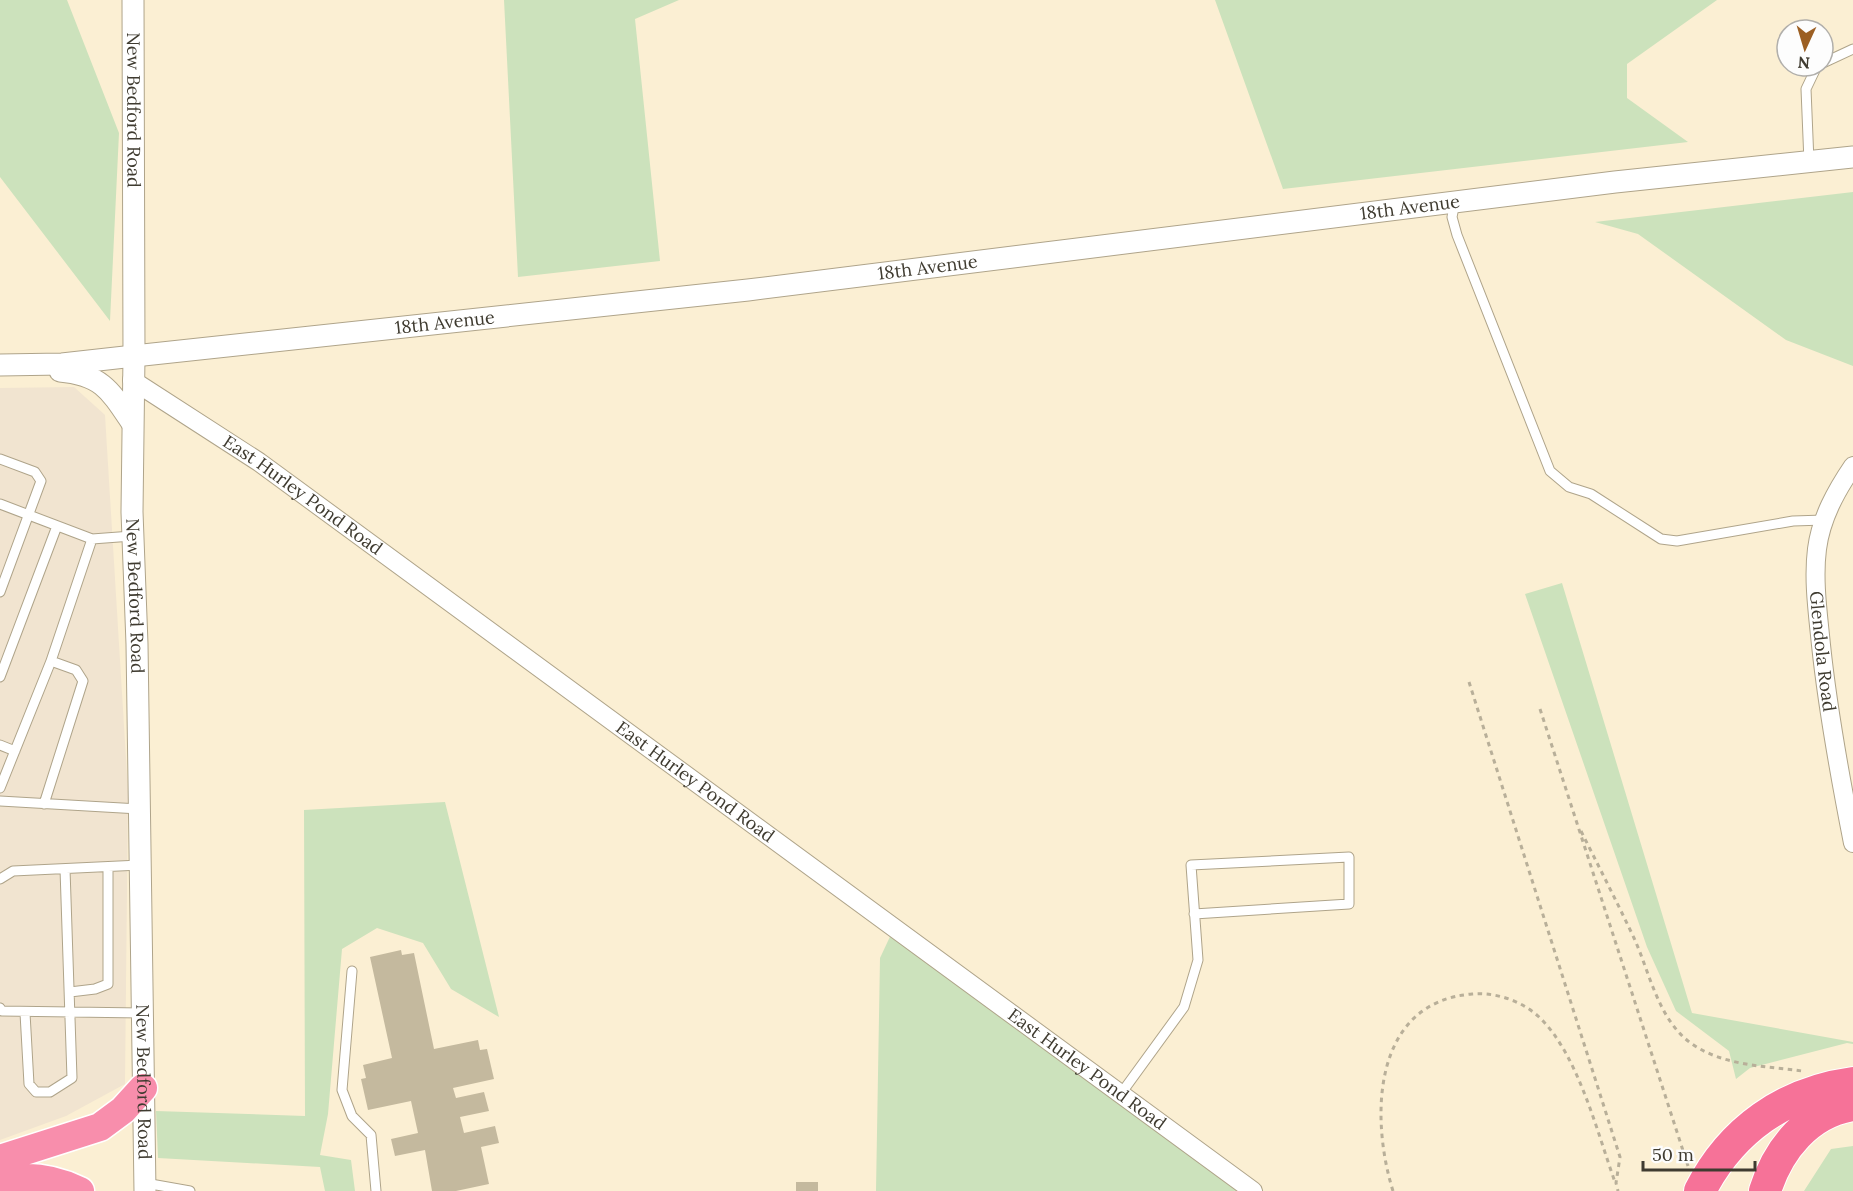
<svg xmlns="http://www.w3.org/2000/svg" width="1853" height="1191" font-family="Lora,serif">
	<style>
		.education { fill: #f1e4d0 }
		.green { fill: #cce2bc }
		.building { fill: #c4b99e }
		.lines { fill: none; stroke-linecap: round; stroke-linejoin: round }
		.service-casing { stroke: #afa48a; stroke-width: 11 }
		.minor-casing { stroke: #afa48a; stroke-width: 20 }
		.tertiary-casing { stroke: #afa48a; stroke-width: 23 }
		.trunk-casing { stroke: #fff; stroke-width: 31 }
		.motorway-casing { stroke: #fff; stroke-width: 34 }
		.path { stroke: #b8af99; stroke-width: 3; stroke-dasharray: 4.5 4.5; stroke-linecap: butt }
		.service { stroke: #fff; stroke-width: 9 }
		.minor { stroke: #fff; stroke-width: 18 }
		.tertiary { stroke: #fff; stroke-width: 21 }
		.trunk { stroke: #f88eac; stroke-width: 28 }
		.motorway { stroke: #f67298; stroke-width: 32 }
		.labels { text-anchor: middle; stroke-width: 6; stroke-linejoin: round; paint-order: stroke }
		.street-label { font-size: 18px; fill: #3f3b30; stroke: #fdfdfd }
	</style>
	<rect width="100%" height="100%" fill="#fbefd3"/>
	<path class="education" d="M 74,387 L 105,415 L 128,791 L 125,1084 L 66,1116 L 0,1140 L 0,388 Z"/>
	<path class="green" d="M 0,0 L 67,0 L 119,133 L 110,321 L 0,177 Z
		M 504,0 L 679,0 L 635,19 L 660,261 L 518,277 Z
		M 1215,0 L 1717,0 L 1627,64 L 1627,98 L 1688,142 L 1283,189 Z
		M 1853,192 L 1853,366 L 1786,340 L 1638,234 L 1595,222 Z
		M 1562,583 L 1692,1013 L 1853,1042 L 1853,1044 L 1847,1043 L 1750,1068 L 1736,1079 L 1729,1051 L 1676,1011 L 1647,947 L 1525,594 Z
		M 445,802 L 499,1017 L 451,989 L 423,943 L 377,928 L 342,949 L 328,1114 L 320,1155 L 351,1160 L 355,1191 L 325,1191 L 320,1167 L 158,1158 L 156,1111 L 305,1116 L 304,810 Z
		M 895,926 L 1259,1191 L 876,1191 L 880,958 Z
		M 1853,1146 L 1853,1191 L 1804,1191 L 1831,1149 Z"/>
	<path class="building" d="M 401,950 L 402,955 L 414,953 L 434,1049 L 478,1040 L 480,1050 L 487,1049 L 494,1079 L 453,1088 L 456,1098 L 484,1092 L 489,1111 L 460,1117 L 464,1133 L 495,1126 L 499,1143 L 481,1147 L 489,1184 L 456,1191 L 432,1191 L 425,1150 L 395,1156 L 391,1139 L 418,1133 L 411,1101 L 368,1110 L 361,1079 L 366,1078 L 363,1065 L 392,1058 L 370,957 Z
		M 796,1182 L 818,1182 L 818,1191 L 796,1191 Z"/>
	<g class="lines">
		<g class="service-casing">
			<path id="service" d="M 1823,63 L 1853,49
				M 1809,162 L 1806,89 L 1817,66
				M 1455,202 L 1452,217 L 1457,235 L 1550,471 L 1569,487 L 1591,494 L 1661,539 L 1677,541 L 1793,521 L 1824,520
				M 0,459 L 35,472 L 41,481 L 0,592
				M 0,504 L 92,539 L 132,536
				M 51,661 L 92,539
				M 0,677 L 57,526
				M 0,745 L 15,751
				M 0,788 L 51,661 L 76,670 L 83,681 L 44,804
				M 0,801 L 139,809
				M 0,879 L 13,871 L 140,865
				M 352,971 L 342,1090 L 352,1116 L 371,1135 L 376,1191
				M 70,992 L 95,989 L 108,984 L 108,867
				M 0,1008 L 2,1011 L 142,1013
				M 25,1013 L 29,1084 L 36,1092 L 50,1092 L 72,1078 L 65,869
				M 1120,1095 L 1184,1007 L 1198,960 L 1191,865 L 1349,857 L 1349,904 L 1194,914
				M 145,1183 L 190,1191"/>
		</g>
		<g class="minor-casing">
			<g id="minor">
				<path id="s1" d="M 132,380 L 259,462 L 1253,1191"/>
				<path id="s2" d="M 1853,466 C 1836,491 1821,518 1817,549 C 1813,580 1818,614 1821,645 C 1828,712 1840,777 1853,843"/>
			</g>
		</g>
		<g class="tertiary-casing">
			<g id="tertiary">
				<path id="s3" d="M 133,0 L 134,356 L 132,512 L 137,644 L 145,1191"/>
				<path id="s4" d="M 0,365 L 62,364 L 134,356 L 748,290 L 1615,182 L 1853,157"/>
				<path d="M 60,371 C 102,375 110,390 132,423"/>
			</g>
		</g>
		<g class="trunk-casing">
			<path id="trunk" d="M 0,1159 L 100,1127 L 123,1110 L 143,1088
				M 0,1181 C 28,1174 55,1179 80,1191"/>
		</g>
		<g class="motorway-casing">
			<path id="motorway" d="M 1700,1191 C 1731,1130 1785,1092 1853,1083
				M 1765,1191 C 1778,1149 1808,1112 1853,1105"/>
		</g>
		<path class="path" d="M 1469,682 L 1620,1157 L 1616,1183 L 1618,1191
			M 1540,709 L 1688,1166
			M 1581,831 C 1599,867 1617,902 1634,938 C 1650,973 1658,1020 1692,1044 C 1724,1066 1765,1066 1802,1071
			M 1393,1191 C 1370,1118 1372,1002 1472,994 C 1496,992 1522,1001 1539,1017 C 1578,1054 1597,1132 1615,1182"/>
		<use href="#service" class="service"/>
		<use href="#minor" class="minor"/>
		<use href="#tertiary" class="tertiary"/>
		<use href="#trunk" class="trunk"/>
		<use href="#motorway" class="motorway"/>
	</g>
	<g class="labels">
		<g class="street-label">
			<text dy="6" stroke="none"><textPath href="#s3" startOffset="110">New Bedford Road</textPath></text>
			<text dy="6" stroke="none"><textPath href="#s4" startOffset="1419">18th Avenue</textPath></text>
			<text dy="6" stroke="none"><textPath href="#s4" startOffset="933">18th Avenue</textPath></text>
			<text dy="6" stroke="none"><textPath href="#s4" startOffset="447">18th Avenue</textPath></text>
			<text dy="6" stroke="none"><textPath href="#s1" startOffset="206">East Hurley Pond Road</textPath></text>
			<text dy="6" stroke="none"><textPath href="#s3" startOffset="596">New Bedford Road</textPath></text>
			<text dy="6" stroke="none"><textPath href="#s2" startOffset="194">Glendola Road</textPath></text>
			<text dy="6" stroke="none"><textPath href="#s1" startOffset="692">East Hurley Pond Road</textPath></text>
			<text dy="6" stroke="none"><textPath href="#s1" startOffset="1178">East Hurley Pond Road</textPath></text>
			<text dy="6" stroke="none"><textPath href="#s3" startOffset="1082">New Bedford Road</textPath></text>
		</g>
	</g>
	<g transform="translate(1805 48) rotate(184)"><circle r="28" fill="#fdfdfd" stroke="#b1afab" stroke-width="1.5"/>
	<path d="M0-4.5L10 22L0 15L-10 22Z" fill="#9c5f23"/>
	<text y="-9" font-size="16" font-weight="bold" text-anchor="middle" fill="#3f3b30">N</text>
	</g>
	<path d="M1643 1161v9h112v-9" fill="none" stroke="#3f3b30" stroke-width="3"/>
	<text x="1652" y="1161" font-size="18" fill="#3f3b30" stroke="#fdfdfd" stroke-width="4.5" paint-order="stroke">50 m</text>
</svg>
